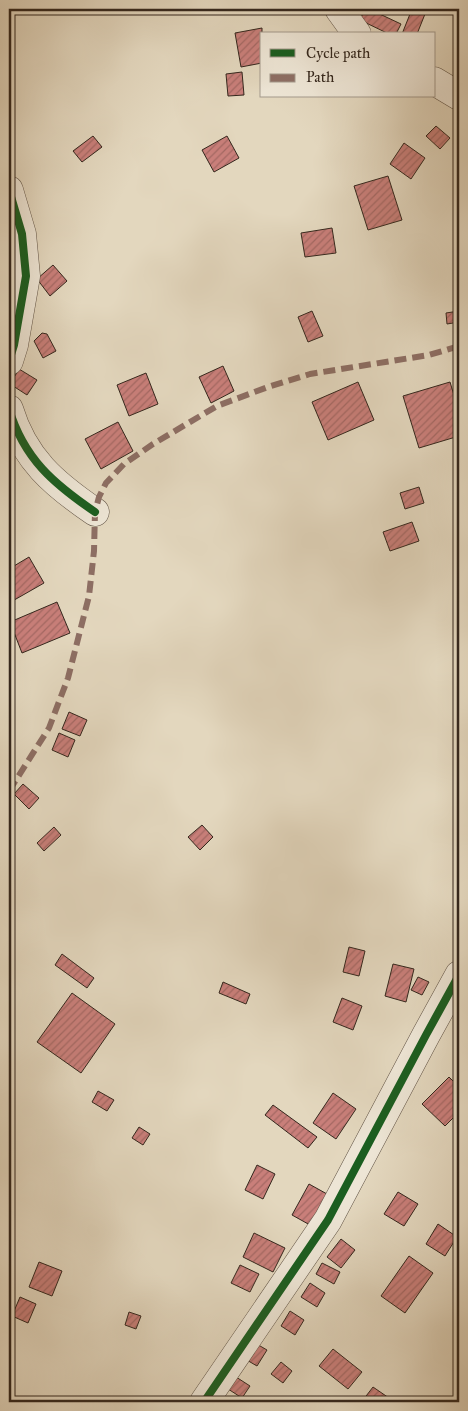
<svg xmlns="http://www.w3.org/2000/svg" width="468" height="1411" font-family="'IM FELL Great Primer',serif">
	<style>
		.building { fill: url(#building-hatch); stroke: #34271d }
		.lines { fill: none; stroke-linecap: round; stroke-linejoin: round }
		.minor-casing { stroke: #605345; stroke-width: 29 }
		.minor { stroke: #ede5d5; stroke-width: 28 }
		.quiet { stroke: #8d6e63; stroke-width: 6; stroke-dasharray: 12 6; stroke-linecap: butt }
		.cycleway-casing { stroke: #ede5d5; stroke-width: 11 }
		.cycleway { stroke: #1b5e20; stroke-width: 8 }
	</style>
	<defs>
		<pattern id="building-hatch" width="6" height="6" patternUnits="userSpaceOnUse" patternTransform="scale(1.25)"><rect width="6" height="6" fill="#c97f7a"/><path d="M-1 1l2-2M0 6l6-6M5 7l2-2" fill="none" stroke="#a46863"/></pattern>
	</defs>
	<rect width="100%" height="100%" fill="#e3d7be"/>
	<filter id="stains"><feTurbulence type="fractalNoise" baseFrequency=".004" numOctaves="4"/><feColorMatrix values="0 0 0 0 .2 0 0 0 0 .09 0 0 0 0 .02 0 0 0 .5 -.17"/></filter>
	<radialGradient id="worn" r=".72"><stop offset=".6" stop-color="#630" stop-opacity="0"/><stop offset="1" stop-color="#630" stop-opacity=".3"/></radialGradient>
	<path class="building" d="M 365,9 L 369,9 L 401,24 L 396,34 L 389,34 L 360,20 Z
		M 412,9 L 427,9 L 417,34 L 402,34 Z
		M 262,28 L 262,63 L 241,67 L 235,33 Z
		M 242,72 L 244,95 L 228,96 L 226,74 Z
		M 436,126 L 450,138 L 440,149 L 426,136 Z
		M 93,136 L 102,147 L 82,162 L 73,151 Z
		M 227,136 L 239,158 L 214,172 L 202,150 Z
		M 404,143 L 425,158 L 411,179 L 390,164 Z
		M 388,176 L 402,220 L 368,230 L 354,186 Z
		M 332,228 L 336,253 L 305,257 L 301,233 Z
		M 53,265 L 67,281 L 50,296 L 37,279 Z
		M 312,311 L 323,336 L 308,342 L 298,317 Z
		M 459,311 L 459,322 L 447,324 L 446,313 Z
		M 42,333 L 47,334 L 56,351 L 43,358 L 34,341 Z
		M 223,366 L 234,391 L 211,403 L 199,377 Z
		M 19,369 L 37,380 L 27,395 L 10,384 Z
		M 146,373 L 158,404 L 129,416 L 117,385 Z
		M 358,382 L 374,420 L 328,440 L 312,402 Z
		M 450,382 L 459,412 L 459,436 L 419,448 L 403,396 Z
		M 118,422 L 133,451 L 101,469 L 85,439 Z
		M 419,487 L 424,503 L 405,509 L 400,493 Z
		M 412,522 L 419,541 L 390,551 L 383,532 Z
		M 29,557 L 44,583 L 9,603 L 9,569 Z
		M 57,602 L 70,633 L 22,653 L 10,622 Z
		M 69,712 L 87,720 L 80,736 L 62,729 Z
		M 59,733 L 75,740 L 68,757 L 52,750 Z
		M 23,784 L 39,798 L 29,809 L 14,794 Z
		M 202,825 L 213,837 L 200,850 L 188,837 Z
		M 54,827 L 61,835 L 44,851 L 37,843 Z
		M 349,947 L 365,951 L 359,976 L 343,972 Z
		M 62,954 L 94,978 L 87,988 L 55,965 Z
		M 393,964 L 414,969 L 406,1002 L 385,996 Z
		M 418,977 L 429,982 L 422,995 L 411,990 Z
		M 223,982 L 250,994 L 246,1004 L 219,993 Z
		M 72,993 L 115,1024 L 81,1073 L 37,1042 Z
		M 342,998 L 362,1006 L 353,1030 L 333,1022 Z
		M 449,1077 L 459,1087 L 459,1112 L 445,1126 L 422,1104 Z
		M 98,1091 L 114,1100 L 107,1111 L 92,1102 Z
		M 333,1093 L 356,1109 L 336,1139 L 313,1123 Z
		M 273,1105 L 317,1137 L 308,1148 L 265,1115 Z
		M 139,1127 L 150,1134 L 143,1145 L 132,1138 Z
		M 257,1165 L 275,1174 L 263,1199 L 245,1190 Z
		M 309,1184 L 327,1194 L 310,1225 L 292,1215 Z
		M 398,1192 L 418,1204 L 404,1226 L 384,1214 Z
		M 438,1224 L 457,1237 L 445,1256 L 426,1244 Z
		M 254,1233 L 285,1248 L 273,1272 L 243,1257 Z
		M 341,1239 L 355,1250 L 341,1268 L 327,1257 Z
		M 409,1256 L 433,1273 L 405,1313 L 381,1296 Z
		M 39,1262 L 62,1271 L 52,1296 L 29,1287 Z
		M 322,1263 L 340,1272 L 334,1284 L 316,1274 Z
		M 240,1265 L 259,1274 L 250,1292 L 231,1283 Z
		M 310,1283 L 325,1293 L 317,1307 L 301,1297 Z
		M 20,1297 L 36,1304 L 28,1323 L 12,1316 Z
		M 290,1311 L 304,1320 L 295,1335 L 281,1326 Z
		M 129,1312 L 141,1316 L 136,1329 L 125,1325 Z
		M 255,1343 L 267,1350 L 257,1366 L 245,1359 Z
		M 333,1349 L 362,1372 L 348,1389 L 319,1366 Z
		M 281,1362 L 292,1371 L 283,1383 L 271,1374 Z
		M 233,1375 L 250,1386 L 242,1398 L 225,1387 Z
		M 373,1387 L 389,1398 L 385,1402 L 366,1402 L 363,1400 Z"/>
	<g class="lines">
		<g class="minor-casing">
			<path id="minor" d="M 339,9 L 357,34
				M 434,81 L 459,96
				M 9,190 L 22,234 L 26,276 L 14,345 L 9,361
				M 9,409 C 24,459 54,484 95,512
				M 204,1402 L 328,1220 L 426,1035 L 459,975"/>
		</g>
		<use href="#minor" class="minor"/>
		<path class="quiet" d="M 9,791 L 49,728 L 68,678 L 89,596 L 94,551 L 95,512 L 99,497 L 106,483 L 124,464 L 153,444 L 217,406 L 268,387 L 310,374 L 429,355 L 459,346"/>
		<g class="cycleway-casing">
			<path id="cycleway" d="M 9,190 L 22,234 L 26,276 L 14,345 L 9,361
				M 9,409 C 24,459 54,484 95,512
				M 204,1402 L 328,1220 L 426,1035 L 459,975"/>
		</g>
		<use href="#cycleway" class="cycleway"/>
	</g>
	<rect width="468" height="1411" fill="none" stroke="#e3d7be" stroke-width="30"/>
	<rect x="10" y="10" width="448" height="1391" fill="none" stroke="#34271d" stroke-width="2.5"/>
	<rect x="15" y="15" width="438" height="1381" fill="none" stroke="#34271d"/>
	<rect x="260" y="32" width="175" height="65" fill="#ede5d5" stroke="#a3998b"/>
	<rect x="270" y="49" width="25" height="8" fill="#1b5e20" stroke="#a3998b"/>
	<text x="306" y="58" font-size="15" fill="#34271d">Cycle path</text>
	<rect x="270" y="74" width="25" height="8" fill="#8d6e63" stroke="#a3998b"/>
	<text x="306" y="82" font-size="15" fill="#34271d">Path</text>
	<rect width="100%" height="100%" filter="url(#stains)"/>
	<rect width="100%" height="100%" fill="url(#worn)"/>
</svg>
